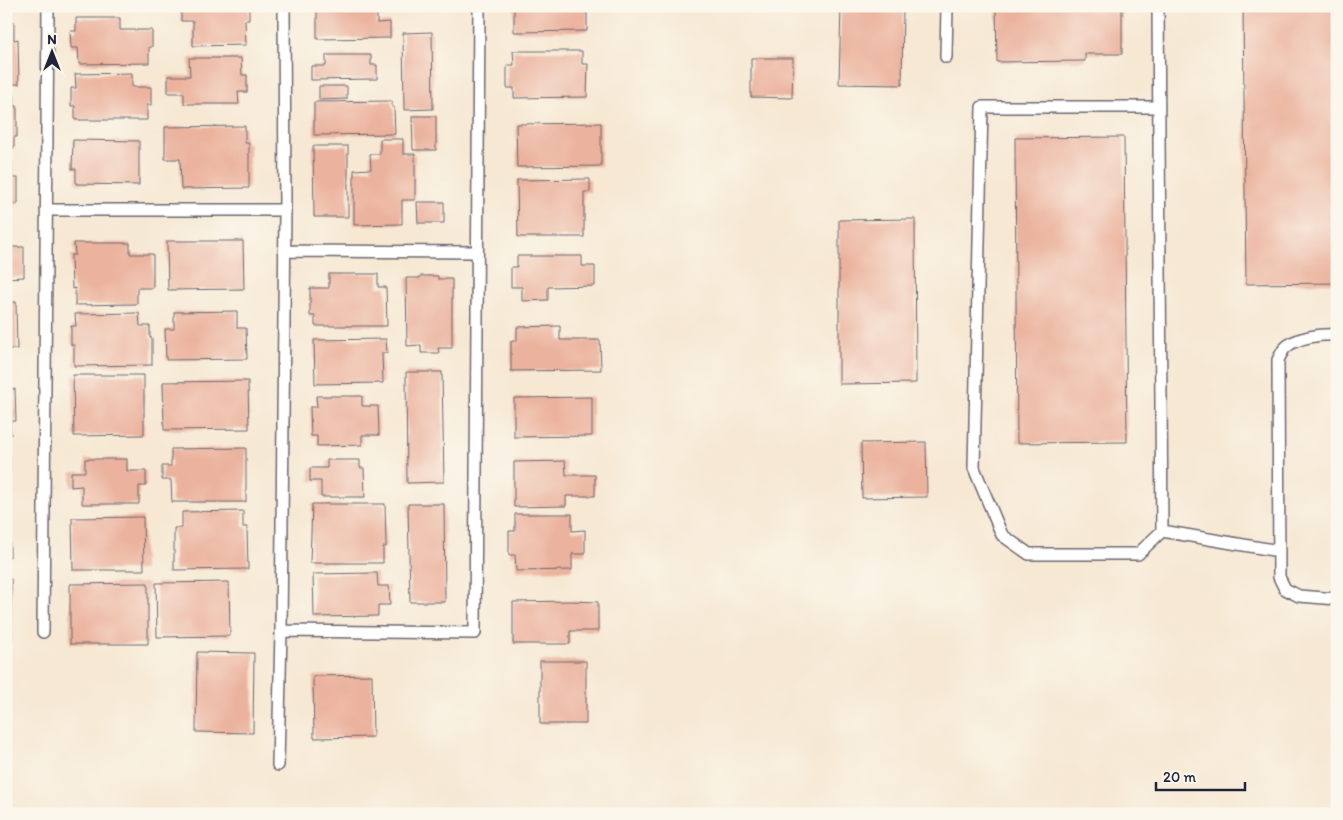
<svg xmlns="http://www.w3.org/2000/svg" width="1343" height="820" font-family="Itim,sans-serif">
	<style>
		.building { fill: #ebb29d }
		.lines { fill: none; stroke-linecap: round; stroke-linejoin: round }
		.service-casing { stroke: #6c6770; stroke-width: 14 }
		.service { stroke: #fff; stroke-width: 11 }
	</style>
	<rect width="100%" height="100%" fill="#fbf7ec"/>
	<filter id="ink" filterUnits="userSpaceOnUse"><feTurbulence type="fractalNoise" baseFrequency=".02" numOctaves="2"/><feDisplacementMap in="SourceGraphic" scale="10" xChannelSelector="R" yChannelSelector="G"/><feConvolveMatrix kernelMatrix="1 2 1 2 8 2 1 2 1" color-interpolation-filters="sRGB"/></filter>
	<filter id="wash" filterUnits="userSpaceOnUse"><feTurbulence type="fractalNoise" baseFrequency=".0096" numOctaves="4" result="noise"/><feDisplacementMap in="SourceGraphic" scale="20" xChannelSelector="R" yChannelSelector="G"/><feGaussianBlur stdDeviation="1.12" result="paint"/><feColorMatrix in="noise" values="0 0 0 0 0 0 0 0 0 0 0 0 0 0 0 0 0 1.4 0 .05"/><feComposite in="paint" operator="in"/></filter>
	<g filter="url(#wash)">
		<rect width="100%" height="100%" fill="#f6e8d3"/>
		<g id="blocks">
			<path class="building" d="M 192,6 L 249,7 L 249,20 L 245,20 L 246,45 L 193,46 L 193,21 L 181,21 L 181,7 Z
				M 317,6 L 349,6 L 349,9 L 377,9 L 377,23 L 390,22 L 390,38 L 317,39 Z
				M 514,6 L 587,6 L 587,31 L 514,32 Z
				M 841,6 L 903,6 L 902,85 L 839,84 Z
				M 996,6 L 1122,6 L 1122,54 L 1085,54 L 1085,61 L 997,62 Z
				M 1243,6 L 1337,6 L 1337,283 L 1246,284 Z
				M 76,18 L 120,18 L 120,30 L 152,30 L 152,47 L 149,47 L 149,63 L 79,64 L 78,48 L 71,48 L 70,31 L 76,31 Z
				M 6,22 L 14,22 L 14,40 L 18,39 L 19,84 L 6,84 Z
				M 432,32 L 433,109 L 404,110 L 403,33 Z
				M 513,51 L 582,51 L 582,64 L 588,64 L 587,97 L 514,98 L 514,88 L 507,88 L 507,65 L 514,65 Z
				M 326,55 L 371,55 L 371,65 L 377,65 L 377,79 L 311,80 L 311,66 L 326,66 Z
				M 189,58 L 241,58 L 242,75 L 247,75 L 247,92 L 238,92 L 239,104 L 184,104 L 184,93 L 168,93 L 168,76 L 190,76 Z
				M 751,58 L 793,58 L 792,98 L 751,97 Z
				M 132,73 L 132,87 L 151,87 L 151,105 L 147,105 L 147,120 L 75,120 L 75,106 L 71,106 L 71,88 L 76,88 L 75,74 Z
				M 319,86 L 347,86 L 347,99 L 319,100 Z
				M 6,93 L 13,93 L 14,106 L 17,106 L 17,137 L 14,137 L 14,148 L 6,148 Z
				M 392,101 L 392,107 L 394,107 L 395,134 L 314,135 L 314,102 Z
				M 412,116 L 436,116 L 436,150 L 413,150 Z
				M 601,123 L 601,166 L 517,167 L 516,124 Z
				M 245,126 L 245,143 L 249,143 L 249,188 L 181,189 L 180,159 L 165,159 L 165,127 Z
				M 1124,137 L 1127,442 L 1017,443 L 1015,138 Z
				M 380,139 L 403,139 L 403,154 L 415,154 L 415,200 L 402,200 L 402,224 L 354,225 L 354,170 L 371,169 L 370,154 L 380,154 Z
				M 73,140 L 139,141 L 139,185 L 76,184 L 76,169 L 72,169 Z
				M 313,146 L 348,146 L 348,217 L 314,217 Z
				M 6,160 L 12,160 L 12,178 L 18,178 L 18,204 L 6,204 Z
				M 590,179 L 590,192 L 584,192 L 584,237 L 518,237 L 517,180 Z
				M 417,202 L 444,202 L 444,223 L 418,223 Z
				M 915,219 L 916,383 L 839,384 L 839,220 Z
				M 6,230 L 8,230 L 9,247 L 24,247 L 24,277 L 6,278 Z
				M 167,241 L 243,241 L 244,289 L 168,290 Z
				M 74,243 L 130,243 L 130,254 L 153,254 L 153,288 L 137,288 L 137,304 L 75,305 L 75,288 L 72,289 L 71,255 L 75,255 Z
				M 517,256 L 582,256 L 582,266 L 595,266 L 595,286 L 548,287 L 548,300 L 522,301 L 522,287 L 511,287 L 511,267 L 517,267 Z
				M 329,274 L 378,274 L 378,287 L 386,287 L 387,326 L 315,326 L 315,316 L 310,316 L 310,288 L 329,288 Z
				M 420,276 L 438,276 L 438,279 L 452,279 L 452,348 L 438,348 L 439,353 L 421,353 L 421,345 L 407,346 L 406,278 L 420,278 Z
				M 6,302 L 16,302 L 17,349 L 6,349 Z
				M 237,311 L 237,328 L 246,328 L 247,359 L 166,360 L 165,329 L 174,329 L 174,312 Z
				M 139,313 L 140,326 L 150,326 L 150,338 L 152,338 L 152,365 L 74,366 L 74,345 L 71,345 L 71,326 L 76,326 L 75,314 Z
				M 560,326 L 560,340 L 600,340 L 601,370 L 511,371 L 511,341 L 517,341 L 517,327 Z
				M 386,339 L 387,353 L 382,353 L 383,383 L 315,384 L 314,340 Z
				M 6,371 L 10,371 L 10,389 L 15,389 L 16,421 L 10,421 L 11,435 L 6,435 Z
				M 406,372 L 442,372 L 444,482 L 407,483 Z
				M 73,375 L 144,375 L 144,435 L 74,436 Z
				M 248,381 L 249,429 L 164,430 L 163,382 Z
				M 316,396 L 362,396 L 362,406 L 378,406 L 379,435 L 362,435 L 362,445 L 317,446 L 317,436 L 311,436 L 310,407 L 317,407 Z
				M 592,397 L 592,436 L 514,437 L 514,398 Z
				M 926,442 L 927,497 L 862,498 L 861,443 Z
				M 246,448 L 246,502 L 172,502 L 171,480 L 162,480 L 162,466 L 171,466 L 171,449 Z
				M 6,455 L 10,455 L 10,472 L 6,472 Z
				M 85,459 L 127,459 L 127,471 L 146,471 L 146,486 L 139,486 L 139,504 L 82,504 L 82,486 L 71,487 L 71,472 L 85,472 Z
				M 327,460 L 360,460 L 360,468 L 364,468 L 365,497 L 321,497 L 321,481 L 310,481 L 310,468 L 327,468 Z
				M 565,461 L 566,475 L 595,475 L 595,496 L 566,496 L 566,506 L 514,507 L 514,462 Z
				M 312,504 L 385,504 L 386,547 L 383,547 L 383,563 L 310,563 Z
				M 408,504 L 444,504 L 445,602 L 410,602 Z
				M 9,509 L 10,557 L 6,557 L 6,510 Z
				M 243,511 L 243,527 L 247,527 L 248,569 L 174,570 L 174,528 L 182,528 L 182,512 Z
				M 515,514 L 572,514 L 572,531 L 585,530 L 585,554 L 572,554 L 572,570 L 516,571 L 515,555 L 509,555 L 509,531 L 515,531 Z
				M 143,517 L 144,570 L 73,570 L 72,518 Z
				M 377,573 L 378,586 L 389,586 L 390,605 L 378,605 L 378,616 L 314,617 L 313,574 Z
				M 11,579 L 12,641 L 6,641 L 6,580 Z
				M 229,582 L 230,636 L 157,637 L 156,583 Z
				M 148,583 L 148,644 L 70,644 L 70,584 Z
				M 570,601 L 598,602 L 598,631 L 570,631 L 570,644 L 513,644 L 513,602 Z
				M 197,652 L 254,653 L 253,733 L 196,732 Z
				M 540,661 L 586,661 L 586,724 L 540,724 Z
				M 372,675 L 373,737 L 314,738 L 313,676 Z"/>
		</g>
	</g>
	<g filter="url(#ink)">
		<use href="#blocks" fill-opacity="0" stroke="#6c6770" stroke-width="1"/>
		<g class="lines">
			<g class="service-casing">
				<path id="service" d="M 284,6 L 285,210 L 281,631 L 475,633 L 479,6
					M 1158,6 L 1162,531 L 1138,554 L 1029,554 L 1002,535 L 974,468 L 982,107 L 1159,107
					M 946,57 L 947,6
					M 46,210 L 285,210
					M 284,251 L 477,252
					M 1337,335 C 1321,334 1295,337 1284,349 C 1282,352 1280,356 1278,360 L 1279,577 L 1285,589 L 1299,596 L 1337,599
					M 1162,531 L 1279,551
					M 43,632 L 48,6
					M 278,765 L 281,631"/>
			</g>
			<use href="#service" class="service"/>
		</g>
	</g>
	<rect width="1343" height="820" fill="none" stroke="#fbf7ec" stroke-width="25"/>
	<g transform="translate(52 52)" stroke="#fbf7ec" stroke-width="4" paint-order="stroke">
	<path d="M0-4L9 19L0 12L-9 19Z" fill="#22223b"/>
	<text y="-8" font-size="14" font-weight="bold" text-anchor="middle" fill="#22223b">N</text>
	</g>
	<path d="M1156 782v8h89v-8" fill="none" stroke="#22223b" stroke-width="2.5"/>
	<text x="1163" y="782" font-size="15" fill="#22223b" stroke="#fbf7ec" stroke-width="4" paint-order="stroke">20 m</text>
</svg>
